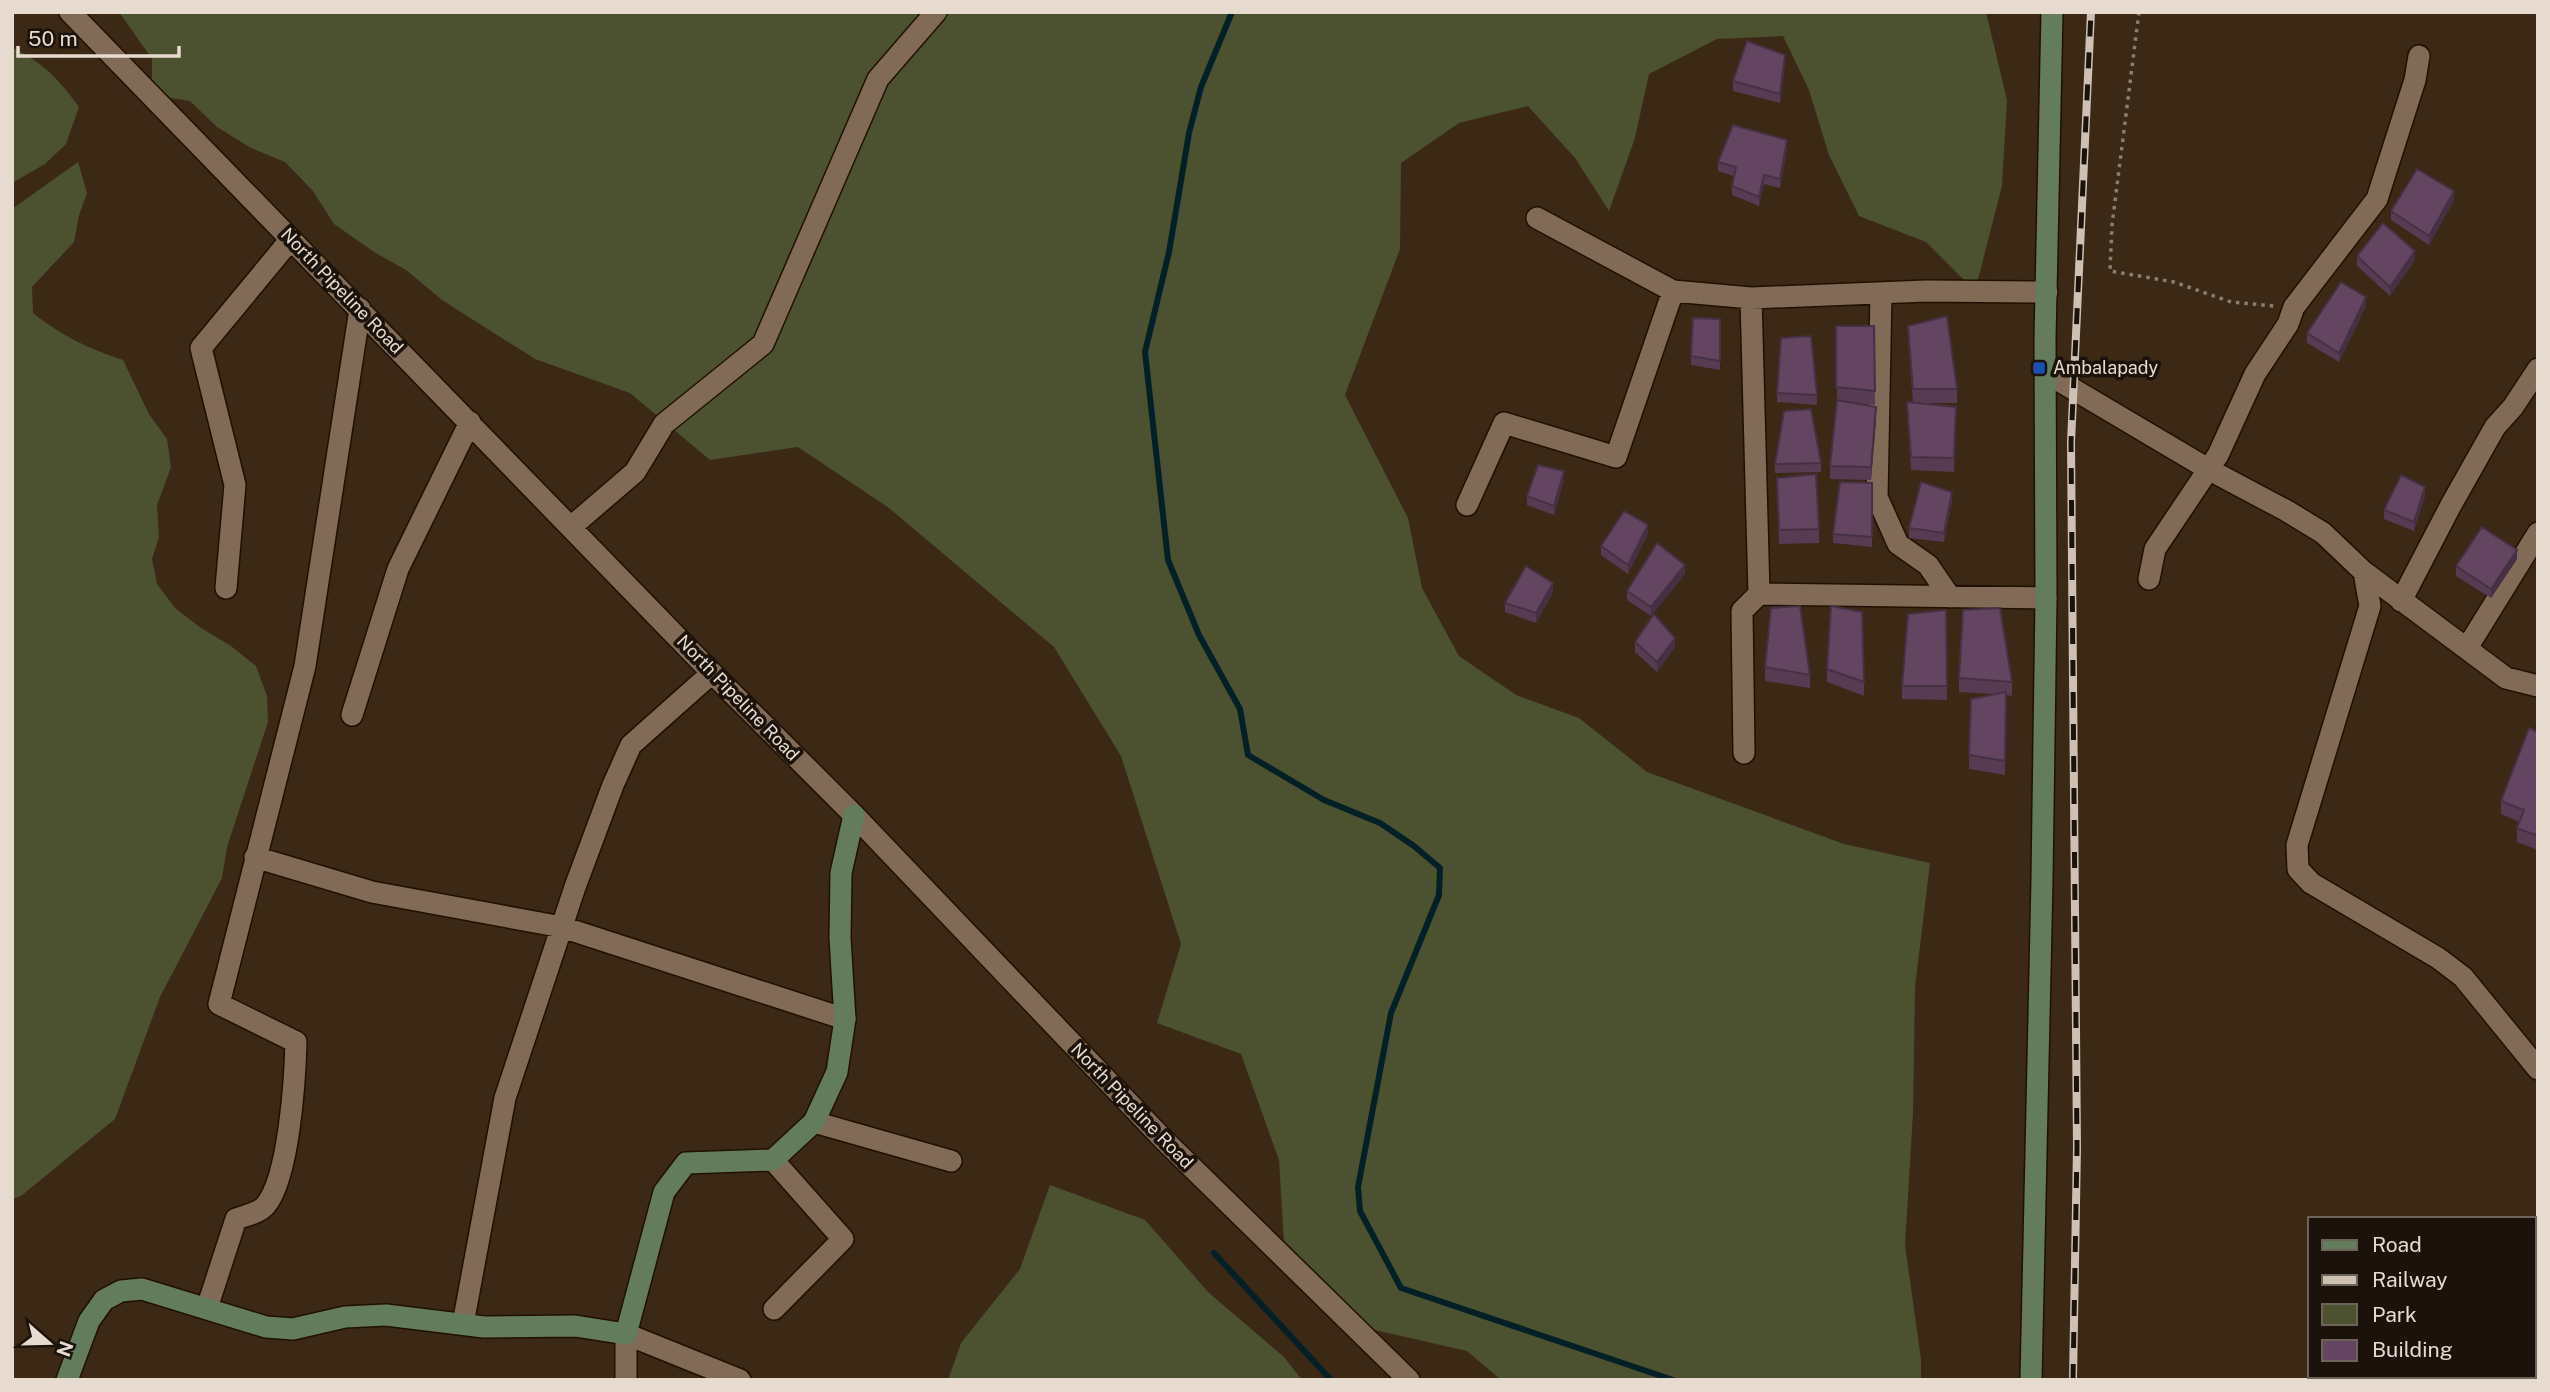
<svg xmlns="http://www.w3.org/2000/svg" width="2550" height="1392" font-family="'Public Sans',sans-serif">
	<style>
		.green { fill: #4c5230 }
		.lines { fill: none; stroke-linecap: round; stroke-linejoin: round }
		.stream { stroke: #042027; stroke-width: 6 }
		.street-casing { stroke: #211001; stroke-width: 24 }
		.secondary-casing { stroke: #211001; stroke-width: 24 }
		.path { stroke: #8c7d6d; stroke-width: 3.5; stroke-dasharray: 3.5 5; stroke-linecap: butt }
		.street { stroke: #816b56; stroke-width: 21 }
		.secondary { stroke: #637c5b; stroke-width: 21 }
		.rail-casing { stroke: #cec1b4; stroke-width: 8 }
		.rail { stroke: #1b130b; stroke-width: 5; stroke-dasharray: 16; stroke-linecap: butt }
		.wall { fill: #563b53 }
		.shaded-wall { fill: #463044 }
		.building { fill: #644561; stroke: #463044; stroke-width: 2 }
		.transit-dot { fill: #1a4fb4; stroke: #1b130b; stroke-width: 2.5 }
		.labels { text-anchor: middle; stroke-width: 7; stroke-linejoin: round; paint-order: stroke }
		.street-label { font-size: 18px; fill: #e7dbcf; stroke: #1b130b }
		.poi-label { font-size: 18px; fill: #e7dbcf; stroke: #1b130b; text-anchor: start }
	</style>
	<rect width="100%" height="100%" fill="#3b2815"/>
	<path class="green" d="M 119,12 L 1986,12 L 2007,100 L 2002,186 L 1975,291 L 1926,242 L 1859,216 L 1829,155 L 1809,90 L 1783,36 L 1717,39 L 1649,74 L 1635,138 L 1609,211 L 1575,158 L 1528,106 L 1459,123 L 1401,163 L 1400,249 L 1345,395 L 1408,518 L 1422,588 L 1459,656 L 1516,695 L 1579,718 L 1647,772 L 1844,844 L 1930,863 L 1915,987 L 1913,1113 L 1905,1245 L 1921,1359 L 1921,1380 L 1501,1380 L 1467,1351 L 1353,1325 L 1285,1259 L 1279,1160 L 1241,1054 L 1157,1023 L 1181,944 L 1121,756 L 1054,647 L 889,508 L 798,447 L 710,460 L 630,393 L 535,359 L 442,300 L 406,270 L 374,252 L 334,224 L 313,191 L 285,162 L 251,148 L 217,127 L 190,101 L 152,95 L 152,59 Z
		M 12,47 C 44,64 58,78 79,107 L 66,144 L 45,164 L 12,183 Z
		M 78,162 L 87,193 L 79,215 L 74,242 L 32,287 L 33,313 C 62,336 87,348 123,360 L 149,414 L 167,439 L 171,467 L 157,505 L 159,537 L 152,559 L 157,584 L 175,608 L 201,628 L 231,646 L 256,666 L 267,696 L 268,722 L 227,847 L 222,878 L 160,997 L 115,1119 L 21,1196 L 12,1199 L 12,209 Z
		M 1050,1185 L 1145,1220 L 1209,1293 L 1284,1357 L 1302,1380 L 948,1380 L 961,1343 L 1020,1269 Z"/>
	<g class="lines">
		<path class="stream" d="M 1232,12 L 1201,87 L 1189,133 L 1169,252 L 1145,352 L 1168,560 L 1199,635 L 1240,709 L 1248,755 L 1324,800 L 1380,823 L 1414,846 L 1440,868 L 1439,895 L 1391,1013 L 1358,1187 L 1360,1211 L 1401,1288 L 1673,1380
			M 1214,1253 L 1331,1380"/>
		<g class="street-casing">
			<path id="street" d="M 70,12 L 712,673 L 854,815 L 1164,1140 L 1409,1380
				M 1537,218 L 1673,291 L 1751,298 L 1926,291 L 2047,292
				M 1881,293 L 1877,497 L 1898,544 L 1928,565 L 1950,597
				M 1751,298 L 1759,594
				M 2046,373 L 2208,469 L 2287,511 L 2323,533 L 2364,572 L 2370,606 L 2297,845 L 2298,869 L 2311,883 L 2438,958 L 2463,977 L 2538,1069
				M 1467,505 L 1504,423 L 1616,457 L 1673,291
				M 571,527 L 635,472 L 664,424 L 763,344 L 878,79 L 936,12
				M 2364,572 L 2506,678 L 2538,686
				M 2149,579 L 2155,549 L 2218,455 L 2255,374 L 2288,324 L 2294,307 L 2377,199 L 2415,80 L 2419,56
				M 226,588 L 235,485 L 201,348 L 291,239
				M 2401,601 L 2451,505 L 2495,427 L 2513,407 L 2538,369
				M 2467,648 L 2538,533
				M 352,715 L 398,569 L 470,422
				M 1744,753 L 1742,611 L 1759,594 L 2046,598
				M 255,857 L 372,892 L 562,927 L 845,1019
				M 814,1122 L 951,1161
				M 773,1160 L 843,1239 L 774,1309
				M 207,1308 L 236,1219 C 244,1216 259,1213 265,1206 C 289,1179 295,1079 296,1042 L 219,1004 L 305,666 L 360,309
				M 463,1324 L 505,1098 L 575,887 L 613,785 L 631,745 L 712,673
				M 626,1380 L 626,1334 L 740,1380"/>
		</g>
		<g class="secondary-casing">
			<path id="secondary" d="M 67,1380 L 89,1321 L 104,1300 L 121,1291 L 142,1289 L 266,1327 L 293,1329 L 345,1317 L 386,1315 L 484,1327 L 575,1326 L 626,1334 L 664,1192 L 686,1163 L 773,1160 L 814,1122 L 837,1072 L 845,1019 L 840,938 L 841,873 L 854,815
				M 2031,1380 L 2042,880 L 2046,598 L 2045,339 L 2052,12"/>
		</g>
		<path class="path" d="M 2139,12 L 2112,225 L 2110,271 L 2174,282 L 2231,302 L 2274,306"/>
		<use href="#street" class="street"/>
		<use href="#secondary" class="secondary"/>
		<g class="rail-casing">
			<path id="rail" d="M 2073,1380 L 2077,1147 L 2071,442 L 2091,12"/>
		</g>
		<use href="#rail" class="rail"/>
	</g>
	<path class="wall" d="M 1785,64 L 1780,103 L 1733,91 L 1733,81 Z
		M 1787,150 L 1780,188 L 1764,184 L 1759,206 L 1732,195 L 1732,186 L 1734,176 L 1718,171 L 1718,162 Z
		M 2454,200 L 2429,245 L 2391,220 L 2391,211 Z
		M 2357,256 L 2415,260 L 2390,296 L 2357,266 Z
		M 2366,306 L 2339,362 L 2307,343 L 2307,333 Z
		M 1720,319 L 1720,370 L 1691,365 L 1691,356 Z
		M 1836,326 L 1874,326 L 1875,405 L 1851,403 L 1876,421 L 1871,480 L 1830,479 L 1830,466 L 1837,401 Z
		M 1908,326 L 1957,389 L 1957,403 L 1913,403 L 1956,407 L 1954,472 L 1911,470 L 1907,416 L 1907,402 L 1913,403 L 1908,340 Z
		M 1777,393 L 1817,395 L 1817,405 L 1777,402 Z
		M 1821,463 L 1821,472 L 1775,473 L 1775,464 Z
		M 1777,478 L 1819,529 L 1819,543 L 1779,544 Z
		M 1564,480 L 1554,515 L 1527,505 L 1527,496 Z
		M 1872,483 L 1872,547 L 1833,543 L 1833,534 Z
		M 2425,496 L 2414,531 L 2384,519 L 2384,510 Z
		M 1952,501 L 1944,542 L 1909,538 L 1909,528 Z
		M 1648,534 L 1628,574 L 1601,555 L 1601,546 Z
		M 2517,559 L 2491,598 L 2456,576 L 2456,566 Z
		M 1685,574 L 1651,616 L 1627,600 L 1627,591 Z
		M 1553,592 L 1536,623 L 1505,612 L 1505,603 Z
		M 1946,610 L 1947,700 L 1902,699 L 1902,686 Z
		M 1635,642 L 1675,647 L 1657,672 L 1635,652 Z
		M 1765,667 L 1810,675 L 1810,688 L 1765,681 Z
		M 1827,669 L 1864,682 L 1864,696 L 1827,682 Z
		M 1959,678 L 2012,682 L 2012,696 L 2006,695 L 2005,775 L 1969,769 L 1969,755 L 1992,694 L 1959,692 Z
		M 2538,732 L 2538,850 L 2517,842 L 2517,828 L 2519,822 L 2501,814 L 2501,801 Z"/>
	<path class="shaded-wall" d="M 1785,55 L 1785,64 L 1780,103 L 1780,94 Z
		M 1787,140 L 1787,150 L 1780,188 L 1780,179 Z
		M 1764,175 L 1764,184 L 1759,206 L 1759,197 Z
		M 2454,191 L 2454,200 L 2429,245 L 2429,236 Z
		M 2415,251 L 2415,260 L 2390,296 L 2390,287 Z
		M 2366,297 L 2366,306 L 2339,362 L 2339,353 Z
		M 1876,407 L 1876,421 L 1871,480 L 1871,467 Z
		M 1564,471 L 1564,480 L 1554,515 L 1554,506 Z
		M 2425,487 L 2425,496 L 2414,531 L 2414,522 Z
		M 1952,492 L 1952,501 L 1944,542 L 1944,533 Z
		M 1648,525 L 1648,534 L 1628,574 L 1628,565 Z
		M 2517,550 L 2517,559 L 2491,598 L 2491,589 Z
		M 1685,565 L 1685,574 L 1651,616 L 1651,607 Z
		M 1553,583 L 1553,592 L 1536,623 L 1536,613 Z
		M 1675,638 L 1675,647 L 1657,672 L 1657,662 Z"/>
	<path class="building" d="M 1747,41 L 1785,55 L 1780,94 L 1733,81 Z
		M 1733,125 L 1787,140 L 1780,179 L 1764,175 L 1759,197 L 1732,186 L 1736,167 L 1718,162 Z
		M 2417,169 L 2454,191 L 2429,236 L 2391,211 Z
		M 2383,223 L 2415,251 L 2390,287 L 2357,256 Z
		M 2341,282 L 2366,297 L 2339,353 L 2307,333 Z
		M 1947,316 L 1957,389 L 1913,389 L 1908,326 Z
		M 1693,318 L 1720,319 L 1720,361 L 1691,356 Z
		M 1836,326 L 1874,326 L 1875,391 L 1836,387 Z
		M 1811,336 L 1817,395 L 1777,393 L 1781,338 Z
		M 1837,400 L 1876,407 L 1871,467 L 1830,466 Z
		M 1907,402 L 1956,407 L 1954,458 L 1911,457 Z
		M 1811,409 L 1821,463 L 1775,464 L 1784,411 Z
		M 1538,465 L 1564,471 L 1554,506 L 1527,496 Z
		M 1816,474 L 1819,529 L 1779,530 L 1777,478 Z
		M 2401,475 L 2425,487 L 2414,522 L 2384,510 Z
		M 1840,482 L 1872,483 L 1872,537 L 1833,534 Z
		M 1921,482 L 1952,492 L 1944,533 L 1909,528 Z
		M 1624,511 L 1648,525 L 1628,565 L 1601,546 Z
		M 2482,527 L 2517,550 L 2491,589 L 2456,566 Z
		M 1657,543 L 1685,565 L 1651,607 L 1627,591 Z
		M 1526,566 L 1553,583 L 1536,613 L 1505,603 Z
		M 1800,606 L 1810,675 L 1765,667 L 1771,608 Z
		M 1831,606 L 1862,612 L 1864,682 L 1827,669 Z
		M 2000,608 L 2012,682 L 1959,678 L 1963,610 Z
		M 1946,610 L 1947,686 L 1902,686 L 1908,614 Z
		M 1654,614 L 1675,638 L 1657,662 L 1635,642 Z
		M 2006,692 L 2005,761 L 1969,755 L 1971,699 Z
		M 2529,728 L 2538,732 L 2538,836 L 2517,828 L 2524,810 L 2501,801 Z"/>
	<rect class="transit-dot" x="2032" y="361" width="14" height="14" rx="3.5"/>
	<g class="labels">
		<g class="street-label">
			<text transform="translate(342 291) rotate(46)" y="6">North Pipeline Road</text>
			<text transform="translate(738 698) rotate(46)" y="6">North Pipeline Road</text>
			<text transform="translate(1132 1106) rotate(46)" y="6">North Pipeline Road</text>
		</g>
		<g class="poi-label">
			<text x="2053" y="374">Ambalapady</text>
		</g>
	</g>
	<rect width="2550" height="1392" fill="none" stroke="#e7dbcf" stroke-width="28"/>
	<rect x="2308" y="1217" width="228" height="161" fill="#1b130b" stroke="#6d6359" stroke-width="2"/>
	<rect x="2322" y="1240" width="35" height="10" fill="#637c5b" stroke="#6d6359" stroke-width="2"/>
	<text x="2372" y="1252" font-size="21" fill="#e7dbcf">Road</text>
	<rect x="2322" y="1275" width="35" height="10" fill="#cec1b4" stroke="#6d6359" stroke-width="2"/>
	<text x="2372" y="1287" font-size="21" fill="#e7dbcf">Railway</text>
	<rect x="2322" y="1304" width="35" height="21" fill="#4c5230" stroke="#6d6359" stroke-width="2"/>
	<text x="2372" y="1322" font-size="21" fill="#e7dbcf">Park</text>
	<rect x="2322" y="1340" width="35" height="21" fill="#644561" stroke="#6d6359" stroke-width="2"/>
	<text x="2372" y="1357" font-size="21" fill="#e7dbcf">Building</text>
	<g transform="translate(49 1343) rotate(110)" stroke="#1b130b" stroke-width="5" paint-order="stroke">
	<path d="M0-5L12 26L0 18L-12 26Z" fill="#e7dbcf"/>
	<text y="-10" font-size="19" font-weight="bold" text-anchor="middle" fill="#e7dbcf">N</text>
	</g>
	<path d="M18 46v10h161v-10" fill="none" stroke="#e7dbcf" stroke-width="3.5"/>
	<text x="28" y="46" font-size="21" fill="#e7dbcf" stroke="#1b130b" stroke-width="5" paint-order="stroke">50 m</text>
</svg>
